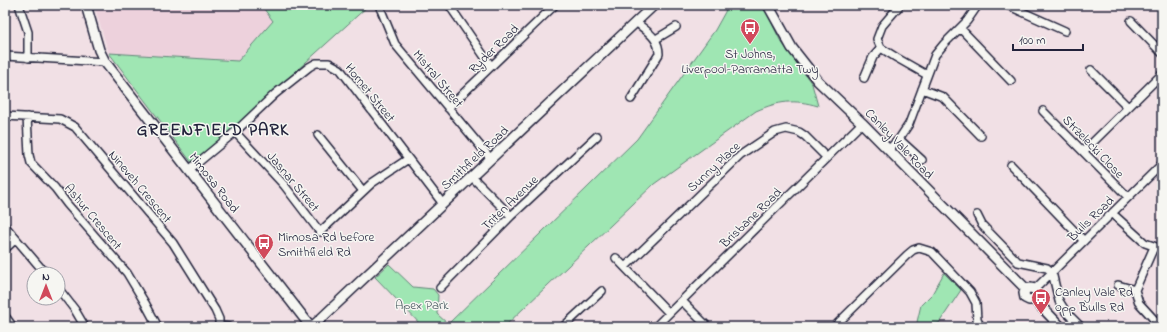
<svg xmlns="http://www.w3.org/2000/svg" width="1167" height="332" font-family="'Indie Flower',sans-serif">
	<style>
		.built { fill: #edd1dc }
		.green { fill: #9fe6b3; stroke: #608477 }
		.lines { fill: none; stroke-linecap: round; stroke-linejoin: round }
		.minor-casing { stroke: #22223b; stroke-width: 10 }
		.major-casing { stroke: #22223b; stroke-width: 12 }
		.minor { stroke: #f6f6f2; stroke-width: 7 }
		.major { stroke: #f6f6f2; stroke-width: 9 }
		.labels { text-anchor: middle; stroke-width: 3; stroke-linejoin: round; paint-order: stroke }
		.street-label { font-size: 13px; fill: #22223b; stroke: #f6f6f2 }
		.poi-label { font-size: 13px; fill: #22223b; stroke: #f6f6f2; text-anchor: start }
		.park-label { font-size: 13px; fill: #415359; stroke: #f6f6f2 }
		.district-label { font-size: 17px; font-weight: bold; letter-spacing: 1px; fill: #22223b; stroke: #f6f6f2 }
	</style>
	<rect width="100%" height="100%" fill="#f1e0e5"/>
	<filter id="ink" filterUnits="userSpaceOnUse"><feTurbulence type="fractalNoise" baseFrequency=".025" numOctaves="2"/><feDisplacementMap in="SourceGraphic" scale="8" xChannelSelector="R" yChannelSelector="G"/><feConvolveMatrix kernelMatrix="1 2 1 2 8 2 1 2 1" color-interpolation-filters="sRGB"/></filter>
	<g filter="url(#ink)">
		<path class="built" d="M 94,5 L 261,5 L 273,21 L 238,61 L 109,53 Z"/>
		<path class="green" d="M 261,5 L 368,6 L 200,158 L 192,163 L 109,53 L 238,61 L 273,21 Z
			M 727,5 L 763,5 L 780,40 L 812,84 L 818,106 C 794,99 779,101 756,111 L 654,184 L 504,327 L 423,327 L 375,277 L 389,264 L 413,287 L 433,289 L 438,295 L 437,314 L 448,324 L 637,139 L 715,30 L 725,12 Z
			M 944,273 L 961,290 L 939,323 L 929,327 L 921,327 L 917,322 L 921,305 L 932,294 Z"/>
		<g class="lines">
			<g class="minor-casing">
				<path id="minor" d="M 19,5 L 28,32 L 28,58
					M 379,5 L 395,44 L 491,159
					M 449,5 L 491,66
					M 900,5 L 882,26 L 877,39 L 881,48 L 897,58 L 927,75
					M 1007,5 L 1065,31
					M 1131,21 L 1162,53
					M 960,28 L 1011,81
					M 656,39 L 676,27
					M 5,56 L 105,62
					M 1091,70 L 1128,107
					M 864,78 L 873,57 L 881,48
					M 922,89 L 943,97 L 981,136
					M 631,99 L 659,54 C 659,37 647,32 636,22
					M 448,108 L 555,5
					M 1043,111 L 1128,197
					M 5,116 L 60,119 L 75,127 L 173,243 L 215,310 L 219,319 L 219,327
					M 27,117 L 29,155 L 31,163 L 55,188 L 67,204 L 127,273 L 145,303 L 158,327
					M 235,132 L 284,185 L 320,232 L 372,183 L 408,159
					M 318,135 L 363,191
					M 899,139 L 922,160
					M 889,149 L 899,139 L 909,124 L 935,55 L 944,44 L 967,21 L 978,5
					M 1084,151 L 1162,74
					M 1011,165 L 1084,241
					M 189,170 L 235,132 L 275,94 L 309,67 L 316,63 L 329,63 L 340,69 L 443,204
					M 472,177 L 511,216
					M 1112,213 L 1145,243 L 1162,249
					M 977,215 L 982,225 L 1018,262 L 1047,268 L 1052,272
					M 5,226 L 46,274
					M 1154,247 L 1135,290 L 1139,303 L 1161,327
					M 5,249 L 16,239
					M 616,258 L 669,313
					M 625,267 L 741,155 L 775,132 L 786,129 L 799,132 L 805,136 L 827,158
					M 1052,272 L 1059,301 L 1066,312 L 1081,327
					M 1118,285 L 1135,290
					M 58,288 L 75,310 L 85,327
					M 440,288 L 511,216 L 597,136
					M 1035,289 L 1162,164
					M 682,301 L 708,327
					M 5,316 L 13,327
					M 219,326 L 228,327
					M 563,327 L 602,291
					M 655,327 L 862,123
					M 834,327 L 907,255 L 913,250 L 919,248 L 932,252 L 970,292 L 976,303 L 977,320 L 981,327"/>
			</g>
			<g class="major-casing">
				<path id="major" d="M 86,5 L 99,50 L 105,62 L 311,327
					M 768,5 L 792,48 L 818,81 L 862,123 L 1026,289
					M 1026,289 L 1030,288 L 1035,289 L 1037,294 L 1034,299
					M 1026,289 L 1024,293 L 1025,298 L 1029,300 L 1034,299
					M 1034,299 L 1061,327
					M 312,327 L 654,5"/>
			</g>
			<use href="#minor" class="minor"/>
			<use href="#major" class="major"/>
		</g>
	</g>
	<defs>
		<g id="bus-pin" transform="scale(1)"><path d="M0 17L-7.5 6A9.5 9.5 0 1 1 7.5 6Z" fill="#d1495b" stroke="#f6f6f2"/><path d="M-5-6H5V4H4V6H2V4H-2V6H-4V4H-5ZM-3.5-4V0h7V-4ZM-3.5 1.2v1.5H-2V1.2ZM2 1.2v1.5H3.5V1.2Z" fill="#fff"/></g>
	</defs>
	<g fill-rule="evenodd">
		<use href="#bus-pin" x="750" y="28"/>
		<use href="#bus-pin" x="264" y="243"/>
		<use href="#bus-pin" x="1041" y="298"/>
	</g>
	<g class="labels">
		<g class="street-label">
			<text transform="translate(493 48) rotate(-44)" y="5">Ryder Road</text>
			<text transform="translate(439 78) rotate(50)" y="5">Mistral Street</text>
			<text transform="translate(371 92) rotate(51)" y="5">Hornet Street</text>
			<text transform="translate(900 143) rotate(46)" y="5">Canley Vale Road</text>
			<text transform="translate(1094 146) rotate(46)" y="5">Strzelecki Close</text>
			<text transform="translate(474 157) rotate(-43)" y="5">Smithfield Road</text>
			<text transform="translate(713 166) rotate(-43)" y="5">Sunny Place</text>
			<text transform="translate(294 181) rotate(50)" y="5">Jasnar Street</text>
			<text transform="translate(215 182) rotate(52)" y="5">Mimosa Road</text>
			<text transform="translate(141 186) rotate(50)" y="5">Nineveh Crescent</text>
			<text transform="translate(509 202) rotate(-44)" y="5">Triten Avenue</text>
			<text transform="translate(94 216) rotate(50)" y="5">Ashur Crescent</text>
			<text transform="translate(750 217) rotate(-44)" y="5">Brisbane Road</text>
			<text transform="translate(1090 218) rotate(-44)" y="5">Bulls Road</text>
		</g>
		<g class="poi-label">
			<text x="750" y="58" text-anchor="middle">St Johns,<tspan x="750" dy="15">Liverpool-Parramatta Twy</tspan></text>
			<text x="278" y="241">Mimosa Rd before<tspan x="278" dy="15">Smithfield Rd</tspan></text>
			<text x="1055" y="296">Canley Vale Rd<tspan x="1055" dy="15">opp Bulls Rd</tspan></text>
		</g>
		<g class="park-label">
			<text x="422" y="309">Apex Park</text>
		</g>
		<g class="district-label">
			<text x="213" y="135">GREENFIELD PARK</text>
		</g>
	</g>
	<rect width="1167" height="332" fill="none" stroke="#f6f6f2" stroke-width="20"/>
	<rect x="10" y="10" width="1147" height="312" fill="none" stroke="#22223b" stroke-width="1.5" filter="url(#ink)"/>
	<g transform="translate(46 286)"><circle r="19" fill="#f6f6f2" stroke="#a1a1a9"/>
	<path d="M0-3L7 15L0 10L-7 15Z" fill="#d1495b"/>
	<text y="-6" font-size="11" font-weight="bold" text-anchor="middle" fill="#22223b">N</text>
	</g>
	<path d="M1013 44v6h70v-6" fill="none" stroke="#22223b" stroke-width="2"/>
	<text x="1019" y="44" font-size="12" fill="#22223b" stroke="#f6f6f2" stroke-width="3" paint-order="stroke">100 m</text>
</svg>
